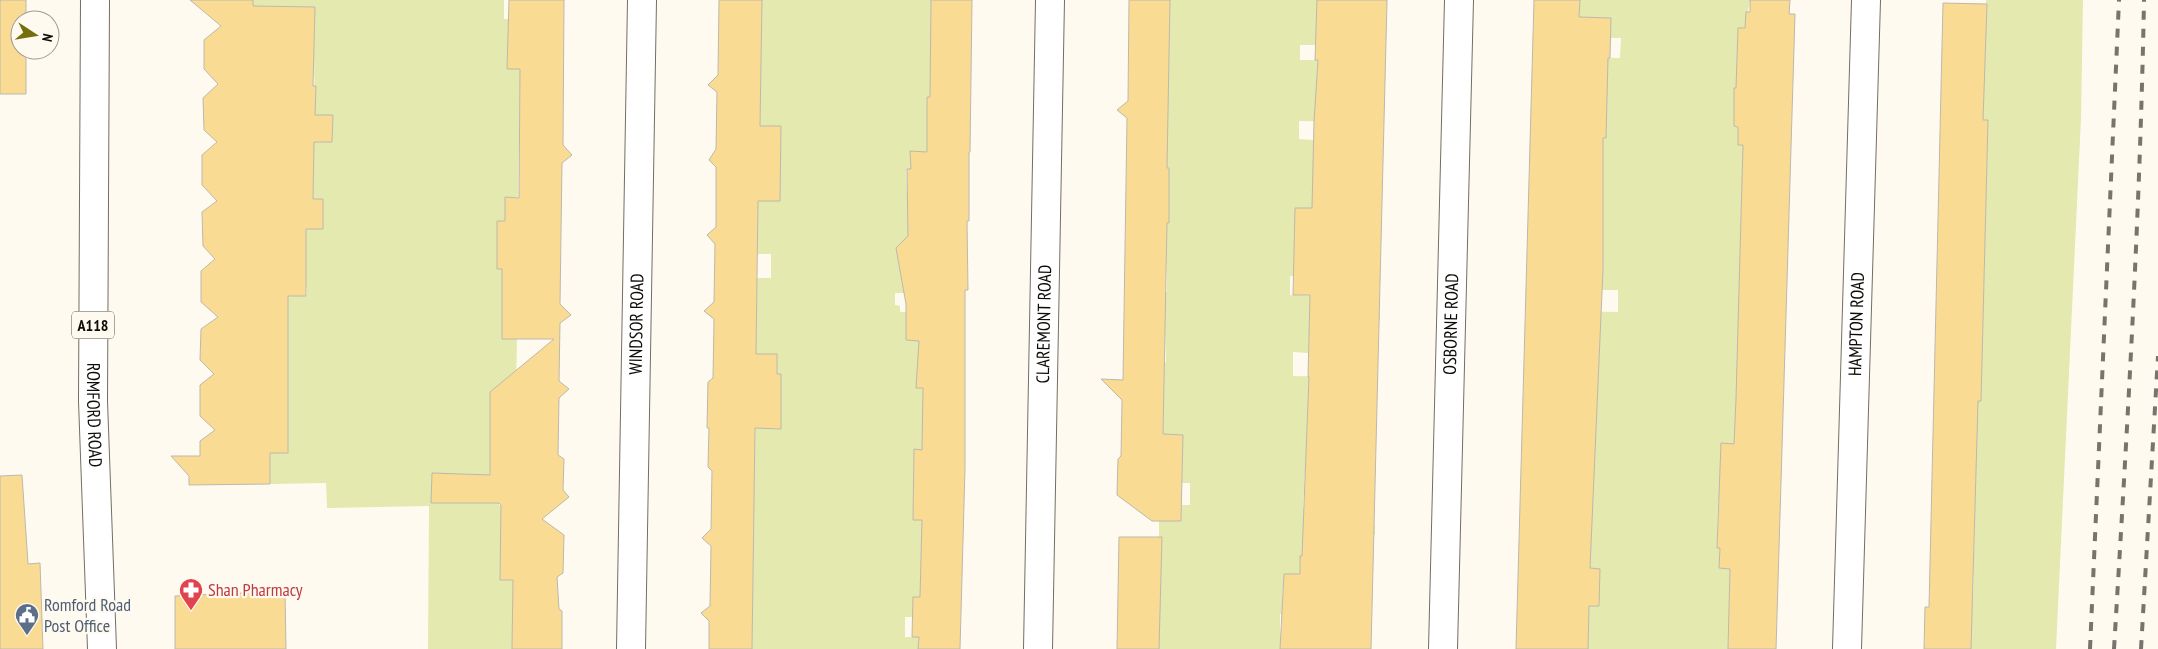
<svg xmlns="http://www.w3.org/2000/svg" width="2158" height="649" font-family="'PT Sans Narrow',sans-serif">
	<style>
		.green { fill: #e3e9af }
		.building { fill: #f9db94; stroke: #beb8ac }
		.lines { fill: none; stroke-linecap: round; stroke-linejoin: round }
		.minor-casing { stroke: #736e63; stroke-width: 30 }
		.primary-casing { stroke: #736e63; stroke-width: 30 }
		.minor { stroke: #fff; stroke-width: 28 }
		.primary { stroke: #fff; stroke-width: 28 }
		.rail { stroke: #77746d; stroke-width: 4; stroke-dasharray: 9 9; stroke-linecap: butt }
		.labels { text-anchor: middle; stroke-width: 4.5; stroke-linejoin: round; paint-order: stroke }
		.shield { fill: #fffaef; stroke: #56534d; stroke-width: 1 }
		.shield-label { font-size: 16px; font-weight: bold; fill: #0e0c08 }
		.street-label { font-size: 18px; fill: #0e0c08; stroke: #fffaef }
		.health-label { font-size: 18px; fill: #be3a42; stroke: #fffaef; text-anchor: start }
		.service-label { font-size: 18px; fill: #4e5e75; stroke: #fffaef; text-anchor: start }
	</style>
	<rect width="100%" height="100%" fill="#fffaef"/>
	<path class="green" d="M 253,0 L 504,0 L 504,19 L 521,20 L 518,197 L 505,197 L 505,221 L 497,221 L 497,269 L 512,269 L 502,301 L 502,338 L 517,339 L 516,388 L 496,387 L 490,392 L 490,429 L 503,429 L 500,451 L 499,505 L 518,505 L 500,545 L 500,580 L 513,580 L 512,649 L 428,649 L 429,506 L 327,508 L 326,483 L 270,484 L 270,465 L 249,456 L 288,334 L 288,296 L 307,296 L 307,288 L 250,228 L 323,228 L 323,199 L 289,198 L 250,160 L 314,161 L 314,142 L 332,142 L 333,116 L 315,115 L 314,56 L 253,6 Z
		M 762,0 L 931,0 L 931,97 L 927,152 L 910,152 L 911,169 L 906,170 L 907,193 L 926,193 L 926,221 L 908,221 L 910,293 L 895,293 L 895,305 L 900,306 L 900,312 L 906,312 L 906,340 L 920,341 L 925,388 L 923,397 L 922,450 L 914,450 L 913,520 L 922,520 L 920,597 L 913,597 L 912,617 L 905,617 L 905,637 L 919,637 L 918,649 L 752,649 L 755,428 L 781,428 L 781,375 L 777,374 L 777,354 L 756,354 L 757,278 L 771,278 L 771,254 L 758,254 L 758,201 L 780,200 L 781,126 L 760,126 Z
		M 1170,0 L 1317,0 L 1326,45 L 1300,45 L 1300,60 L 1318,60 L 1316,89 L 1329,100 L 1385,101 L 1385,108 L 1342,107 L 1342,122 L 1299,121 L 1299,139 L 1313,140 L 1313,162 L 1340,163 L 1312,208 L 1295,208 L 1295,230 L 1311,277 L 1290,276 L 1290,295 L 1336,296 L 1336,311 L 1380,313 L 1380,320 L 1335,319 L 1335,337 L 1309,336 L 1308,353 L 1293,352 L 1293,376 L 1334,377 L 1332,472 L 1305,471 L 1303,508 L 1331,509 L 1330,524 L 1375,525 L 1375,535 L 1331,534 L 1330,557 L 1301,556 L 1300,574 L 1284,574 L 1282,602 L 1293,614 L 1280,614 L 1280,649 L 1159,649 L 1159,521 L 1181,521 L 1182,505 L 1190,505 L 1190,483 L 1182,483 L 1183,435 L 1163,434 L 1164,381 L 1162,381 L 1162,363 L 1166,362 L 1164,292 L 1167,292 L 1167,239 L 1165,238 L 1164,223 L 1169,222 L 1169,168 L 1166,168 Z
		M 1580,0 L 1750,0 L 1745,28 L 1738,28 L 1737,62 L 1748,62 L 1748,89 L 1734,89 L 1734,126 L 1738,127 L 1748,145 L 1734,444 L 1722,443 L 1720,500 L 1718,500 L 1717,548 L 1720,548 L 1719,568 L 1730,569 L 1728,649 L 1588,649 L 1588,637 L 1559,605 L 1599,606 L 1600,569 L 1561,567 L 1598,339 L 1525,337 L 1526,328 L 1569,311 L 1618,312 L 1618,290 L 1602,290 L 1530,165 L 1530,158 L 1575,159 L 1576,137 L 1606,138 L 1578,57 L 1620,58 L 1621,38 L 1611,38 L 1611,18 L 1579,17 Z
		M 1986,0 L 2083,0 L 2081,118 L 2056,649 L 1971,649 L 1972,609 L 1969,603 L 1973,603 L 1976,459 L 1974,401 L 1981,401 L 1988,121 L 1983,120 L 1983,115 L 1987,5 L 1986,4 Z"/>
	<path class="building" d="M 0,0 L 26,0 L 26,20 L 20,20 L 20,50 L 26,50 L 26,94 L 0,94 Z
		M 190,0 L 253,0 L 253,6 L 315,7 L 313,86 L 316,86 L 315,115 L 333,115 L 332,142 L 314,142 L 313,199 L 323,199 L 323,229 L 306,229 L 306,296 L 288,296 L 288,453 L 270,453 L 270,484 L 189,485 L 189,476 L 171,456 L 200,456 L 200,441 L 215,430 L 200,416 L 200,385 L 214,374 L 200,360 L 201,329 L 218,317 L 201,302 L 201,271 L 215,259 L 203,246 L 202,212 L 217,201 L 202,185 L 202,155 L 217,142 L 204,130 L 203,98 L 218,84 L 204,69 L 204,40 L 221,26 Z
		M 509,0 L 564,0 L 563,145 L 572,155 L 562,163 L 560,304 L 571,315 L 560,323 L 559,381 L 569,389 L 559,398 L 558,455 L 564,459 L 563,490 L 569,497 L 542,519 L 564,535 L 563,573 L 557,577 L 559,609 L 562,611 L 562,649 L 512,649 L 513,580 L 500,580 L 501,505 L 499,503 L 431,503 L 432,473 L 490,475 L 490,392 L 554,339 L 502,339 L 502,269 L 497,269 L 497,221 L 505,221 L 505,197 L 519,198 L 520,69 L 507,69 Z
		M 719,0 L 762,0 L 760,126 L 781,126 L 780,201 L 758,201 L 756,354 L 777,354 L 777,374 L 781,374 L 781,429 L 755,428 L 752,649 L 709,649 L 709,621 L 701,613 L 710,606 L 711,546 L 702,538 L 711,529 L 712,471 L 708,467 L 709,428 L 707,428 L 708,382 L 713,378 L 714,319 L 704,311 L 714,302 L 715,244 L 707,235 L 716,227 L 716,167 L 709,160 L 716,149 L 717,92 L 708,85 L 718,75 Z
		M 931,0 L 972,0 L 970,152 L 969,152 L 969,221 L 967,221 L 968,290 L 965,290 L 965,468 L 960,649 L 918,649 L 919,637 L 912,637 L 913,597 L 920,597 L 922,520 L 913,520 L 914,449 L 922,450 L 923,388 L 916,388 L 919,341 L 906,340 L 906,304 L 896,248 L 908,236 L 907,169 L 911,169 L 910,151 L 927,152 L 927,97 L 930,97 Z
		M 1129,0 L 1170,0 L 1167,168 L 1169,168 L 1169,223 L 1167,223 L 1163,434 L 1183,435 L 1181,521 L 1152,521 L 1117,495 L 1118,459 L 1121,456 L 1122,400 L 1101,379 L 1123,380 L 1127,118 L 1117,110 L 1128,101 Z
		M 1317,0 L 1387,0 L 1371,649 L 1280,649 L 1284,574 L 1300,574 L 1300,556 L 1302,556 L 1309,377 L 1308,377 L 1310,295 L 1293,295 L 1295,208 L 1312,208 L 1314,122 L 1318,60 L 1315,60 Z
		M 1534,0 L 1580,0 L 1579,17 L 1611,18 L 1610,58 L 1608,58 L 1606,138 L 1603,138 L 1603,269 L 1590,568 L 1600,569 L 1599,606 L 1589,606 L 1588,649 L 1516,649 Z
		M 1750,0 L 1790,0 L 1789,14 L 1795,14 L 1776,649 L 1728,649 L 1730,569 L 1719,568 L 1720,548 L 1717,548 L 1721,443 L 1734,444 L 1736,399 L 1743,145 L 1738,145 L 1738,127 L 1734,126 L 1734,88 L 1736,88 L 1738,28 L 1745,28 L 1746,12 L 1750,12 Z
		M 1943,3 L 1987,4 L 1983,120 L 1988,120 L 1981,401 L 1978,401 L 1971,649 L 1924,649 L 1925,607 L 1929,607 Z
		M 22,475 L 28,564 L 40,563 L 43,649 L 0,649 L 0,476 Z
		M 1119,537 L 1162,537 L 1159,649 L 1117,649 Z
		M 285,591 L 286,649 L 175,649 L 175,596 Z"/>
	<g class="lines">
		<g class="minor-casing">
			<g id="minor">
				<path id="s1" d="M 631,649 L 642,0"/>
				<path id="s2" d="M 1038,649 L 1050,0"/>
				<path id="s3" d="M 1443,649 L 1459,0"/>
				<path id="s4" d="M 1847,649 L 1866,0"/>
			</g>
		</g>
		<g class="primary-casing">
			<g id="primary">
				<path id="s5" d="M 95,0 L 93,401 L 102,649"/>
			</g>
		</g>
		<use href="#minor" class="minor"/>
		<use href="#primary" class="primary"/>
		<path class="rail" d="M 2090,649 L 2119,0
			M 2114,649 C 2127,433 2140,217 2144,0
			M 2141,649 L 2158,356"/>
	</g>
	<defs>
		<g id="pharmacy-pin" transform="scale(1.25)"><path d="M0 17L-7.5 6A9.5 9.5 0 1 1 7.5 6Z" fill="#e0444e" stroke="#fffaef"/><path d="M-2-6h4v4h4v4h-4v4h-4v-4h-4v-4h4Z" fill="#fff"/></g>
		<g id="civic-pin" transform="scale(1.25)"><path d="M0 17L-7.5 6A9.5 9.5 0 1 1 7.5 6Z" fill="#5c6f8a" stroke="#fffaef"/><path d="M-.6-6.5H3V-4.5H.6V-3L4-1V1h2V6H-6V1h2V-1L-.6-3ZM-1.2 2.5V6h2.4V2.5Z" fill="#fff"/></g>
	</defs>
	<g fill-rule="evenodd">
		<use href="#pharmacy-pin" x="191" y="590"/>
		<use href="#civic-pin" x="27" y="615"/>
	</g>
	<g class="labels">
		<rect class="shield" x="72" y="311.5" width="42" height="27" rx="4"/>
		<g class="shield-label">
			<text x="93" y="331">A118</text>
		</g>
		<g class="street-label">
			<text dy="6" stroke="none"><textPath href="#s2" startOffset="325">CLAREMONT ROAD</textPath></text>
			<text dy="6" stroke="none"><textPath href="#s1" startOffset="325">WINDSOR ROAD</textPath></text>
			<text dy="6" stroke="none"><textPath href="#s3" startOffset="325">OSBORNE ROAD</textPath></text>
			<text dy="6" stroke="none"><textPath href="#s4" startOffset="325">HAMPTON ROAD</textPath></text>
			<text dy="6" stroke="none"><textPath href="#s5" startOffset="415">ROMFORD ROAD</textPath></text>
		</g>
		<g class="health-label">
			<text x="208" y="596">Shan Pharmacy</text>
		</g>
		<g class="service-label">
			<text x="44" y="611">Romford Road<tspan x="44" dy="21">Post Office</tspan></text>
		</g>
	</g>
	<g transform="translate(35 35) rotate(102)"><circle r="24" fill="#fffaef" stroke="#9f9b93"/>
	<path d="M0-4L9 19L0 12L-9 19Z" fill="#756e0c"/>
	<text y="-8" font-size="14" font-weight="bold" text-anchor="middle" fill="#0e0c08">N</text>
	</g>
</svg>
